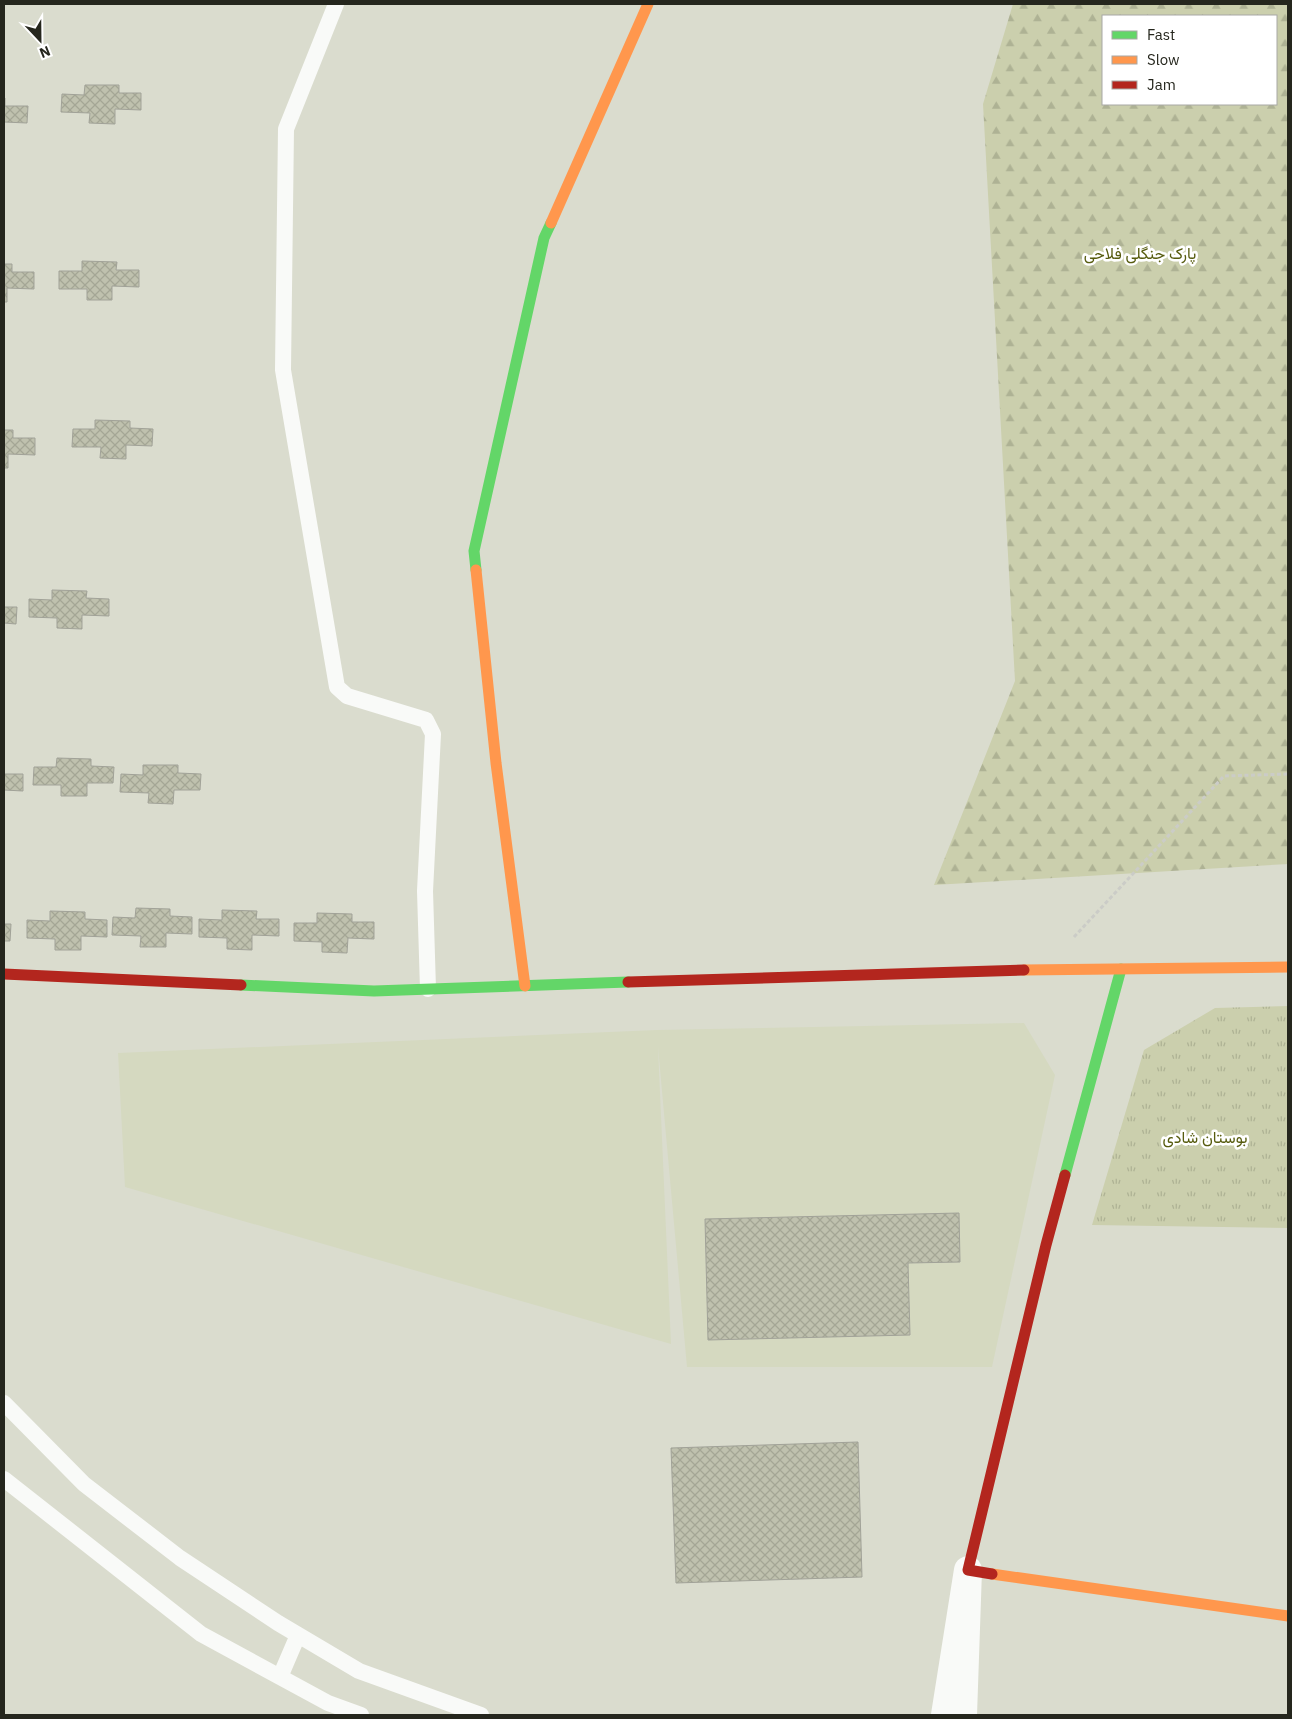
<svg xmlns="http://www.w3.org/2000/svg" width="1292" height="1719" font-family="'IBM Plex Sans',Vazirmatn,sans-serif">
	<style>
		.built { fill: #d5d9c0 }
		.forest { fill: url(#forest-firs); fill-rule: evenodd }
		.park { fill: url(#park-tufts) }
		.building { fill: url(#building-cross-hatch); stroke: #a1a298 }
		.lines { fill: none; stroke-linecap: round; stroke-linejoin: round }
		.path { stroke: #cbccc7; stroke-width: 3; stroke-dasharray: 4 2.5; stroke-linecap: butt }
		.lane { stroke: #f9faf8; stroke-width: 16 }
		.street { stroke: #f9faf8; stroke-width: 28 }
		.fast { stroke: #63d668; stroke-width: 11 }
		.slow { stroke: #ff974d; stroke-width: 11 }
		.jam { stroke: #b3261e; stroke-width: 11 }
		.labels { text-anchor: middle; stroke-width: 5; stroke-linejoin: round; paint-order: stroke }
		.park-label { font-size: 16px; fill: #575c0f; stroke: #fff }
	</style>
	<defs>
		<pattern id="forest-firs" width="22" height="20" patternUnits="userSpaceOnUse" patternTransform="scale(1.25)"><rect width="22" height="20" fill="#cbcfad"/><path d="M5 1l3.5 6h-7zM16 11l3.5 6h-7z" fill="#aeb294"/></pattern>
		<pattern id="park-tufts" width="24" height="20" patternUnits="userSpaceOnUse" patternTransform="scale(1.25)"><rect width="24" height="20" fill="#cbcfad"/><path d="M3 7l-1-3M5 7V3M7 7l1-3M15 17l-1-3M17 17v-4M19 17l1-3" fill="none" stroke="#aeb294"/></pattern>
		<pattern id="building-cross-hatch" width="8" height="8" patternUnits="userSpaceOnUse" patternTransform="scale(1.25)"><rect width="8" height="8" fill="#bfc1ae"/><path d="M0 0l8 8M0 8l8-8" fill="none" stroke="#a4a695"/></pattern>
	</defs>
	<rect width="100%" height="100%" fill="#dadcce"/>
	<path class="built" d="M 1024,1023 L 1055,1075 L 992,1367 L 687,1367 L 658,1047 L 671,1344 L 125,1187 L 118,1053 L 657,1030 Z"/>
	<path class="forest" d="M 1013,4 L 1288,4 L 1288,864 L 934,885 L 1015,681 L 983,104 ZM 1103,16 L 1276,16 L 1276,104 L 1103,104 Z"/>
	<path class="park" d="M 1288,1006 L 1288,1228 L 1092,1225 L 1144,1050 L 1215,1008 Z"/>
	<path class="building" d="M 85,85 L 119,85 L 119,93 L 141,93 L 141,110 L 115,109 L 115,124 L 89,123 L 90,113 L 61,112 L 62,94 L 84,95 Z
		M 4,98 L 5,98 L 5,106 L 28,106 L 27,123 L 4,122 Z
		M 82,261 L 117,262 L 116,270 L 139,270 L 139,287 L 112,286 L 112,300 L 87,300 L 87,289 L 59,289 L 59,271 L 82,271 Z
		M 4,264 L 12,264 L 12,272 L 34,272 L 34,289 L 7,288 L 7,302 L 4,302 Z
		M 95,420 L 130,421 L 130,428 L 153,429 L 152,446 L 126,445 L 126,459 L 100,458 L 101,447 L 72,447 L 73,429 L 95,429 Z
		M 4,430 L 13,430 L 13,438 L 35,438 L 35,455 L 8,454 L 8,468 L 4,468 Z
		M 52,590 L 87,591 L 86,598 L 109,599 L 109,616 L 82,615 L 82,629 L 57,628 L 57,618 L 29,617 L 29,599 L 52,600 Z
		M 4,607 L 17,607 L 16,624 L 4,623 Z
		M 57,758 L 91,759 L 91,766 L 114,767 L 113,783 L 87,783 L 87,796 L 61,796 L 61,785 L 33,785 L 34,767 L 56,767 Z
		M 143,765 L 178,765 L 178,773 L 201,774 L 200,790 L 174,790 L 173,804 L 148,803 L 149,793 L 120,792 L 121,774 L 143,775 Z
		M 4,774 L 23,774 L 23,791 L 4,790 Z
		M 136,908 L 170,909 L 170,916 L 192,917 L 192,934 L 166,933 L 166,947 L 140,947 L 141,936 L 112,935 L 113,917 L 135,918 Z
		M 222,910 L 257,911 L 256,919 L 279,919 L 279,936 L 252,935 L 252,950 L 227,949 L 227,938 L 199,937 L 199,919 L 222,920 Z
		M 50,911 L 85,912 L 85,919 L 107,920 L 107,937 L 81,936 L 81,950 L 55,950 L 55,939 L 27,938 L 27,920 L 50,921 Z
		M 317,913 L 352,914 L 352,922 L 374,922 L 374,939 L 348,938 L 347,953 L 322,952 L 322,942 L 294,941 L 294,923 L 317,923 Z
		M 4,924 L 11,924 L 10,941 L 4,941 Z
		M 959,1213 L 960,1262 L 908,1263 L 910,1335 L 708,1340 L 705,1219 Z
		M 858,1442 L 862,1577 L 676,1583 L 671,1448 Z"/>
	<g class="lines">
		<path class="path" d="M 1074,937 L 1224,776 L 1288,774"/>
		<path class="lane" d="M 336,4 L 286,129 L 283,370 L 337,687 L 347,696 L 426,720 L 433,734 L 425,891 L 428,989
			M 4,1403 L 84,1484 L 180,1558 L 278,1623 L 359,1671 L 481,1715
			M 4,1479 L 201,1634 L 328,1703 L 361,1715
			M 280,1677 L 298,1635"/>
		<path class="street" d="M 945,1715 L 968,1570 L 963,1715"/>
		<path class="fast" d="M 476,570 L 474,551 L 544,238 L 551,223
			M 241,985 L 374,991 L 628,982
			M 1065,1175 L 1121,969"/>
		<path class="slow" d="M 551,223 L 648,4
			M 476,570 L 496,763 L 525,986
			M 1024,970 L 1288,967
			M 992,1574 L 1288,1616"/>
		<path class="jam" d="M 4,974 L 241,985
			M 628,982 L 1024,970
			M 992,1574 L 968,1570 L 1046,1245 L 1065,1175"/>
	</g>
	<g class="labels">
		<g class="park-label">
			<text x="1140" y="259">پارک جنگلی فلاحی</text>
			<text x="1205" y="1143">بوستان شادی</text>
		</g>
	</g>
	<rect width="1292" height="1719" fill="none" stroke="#25261d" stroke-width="10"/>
	<rect x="1102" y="15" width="175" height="90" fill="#ffffff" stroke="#a8a8a5"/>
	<rect x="1112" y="31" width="25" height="8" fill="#63d668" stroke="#a8a8a5"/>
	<text x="1147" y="40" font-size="15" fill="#25261d">Fast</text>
	<rect x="1112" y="56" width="25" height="8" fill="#ff974d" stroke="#a8a8a5"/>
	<text x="1147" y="65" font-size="15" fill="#25261d">Slow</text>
	<rect x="1112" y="81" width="25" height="8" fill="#b3261e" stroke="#a8a8a5"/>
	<text x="1147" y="90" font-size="15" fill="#25261d">Jam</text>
	<g transform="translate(40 40) rotate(158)" stroke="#ffffff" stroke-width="4" paint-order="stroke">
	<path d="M0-4L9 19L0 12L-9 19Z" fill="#25261d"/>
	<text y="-8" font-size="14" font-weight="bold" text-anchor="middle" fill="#25261d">N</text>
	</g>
</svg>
